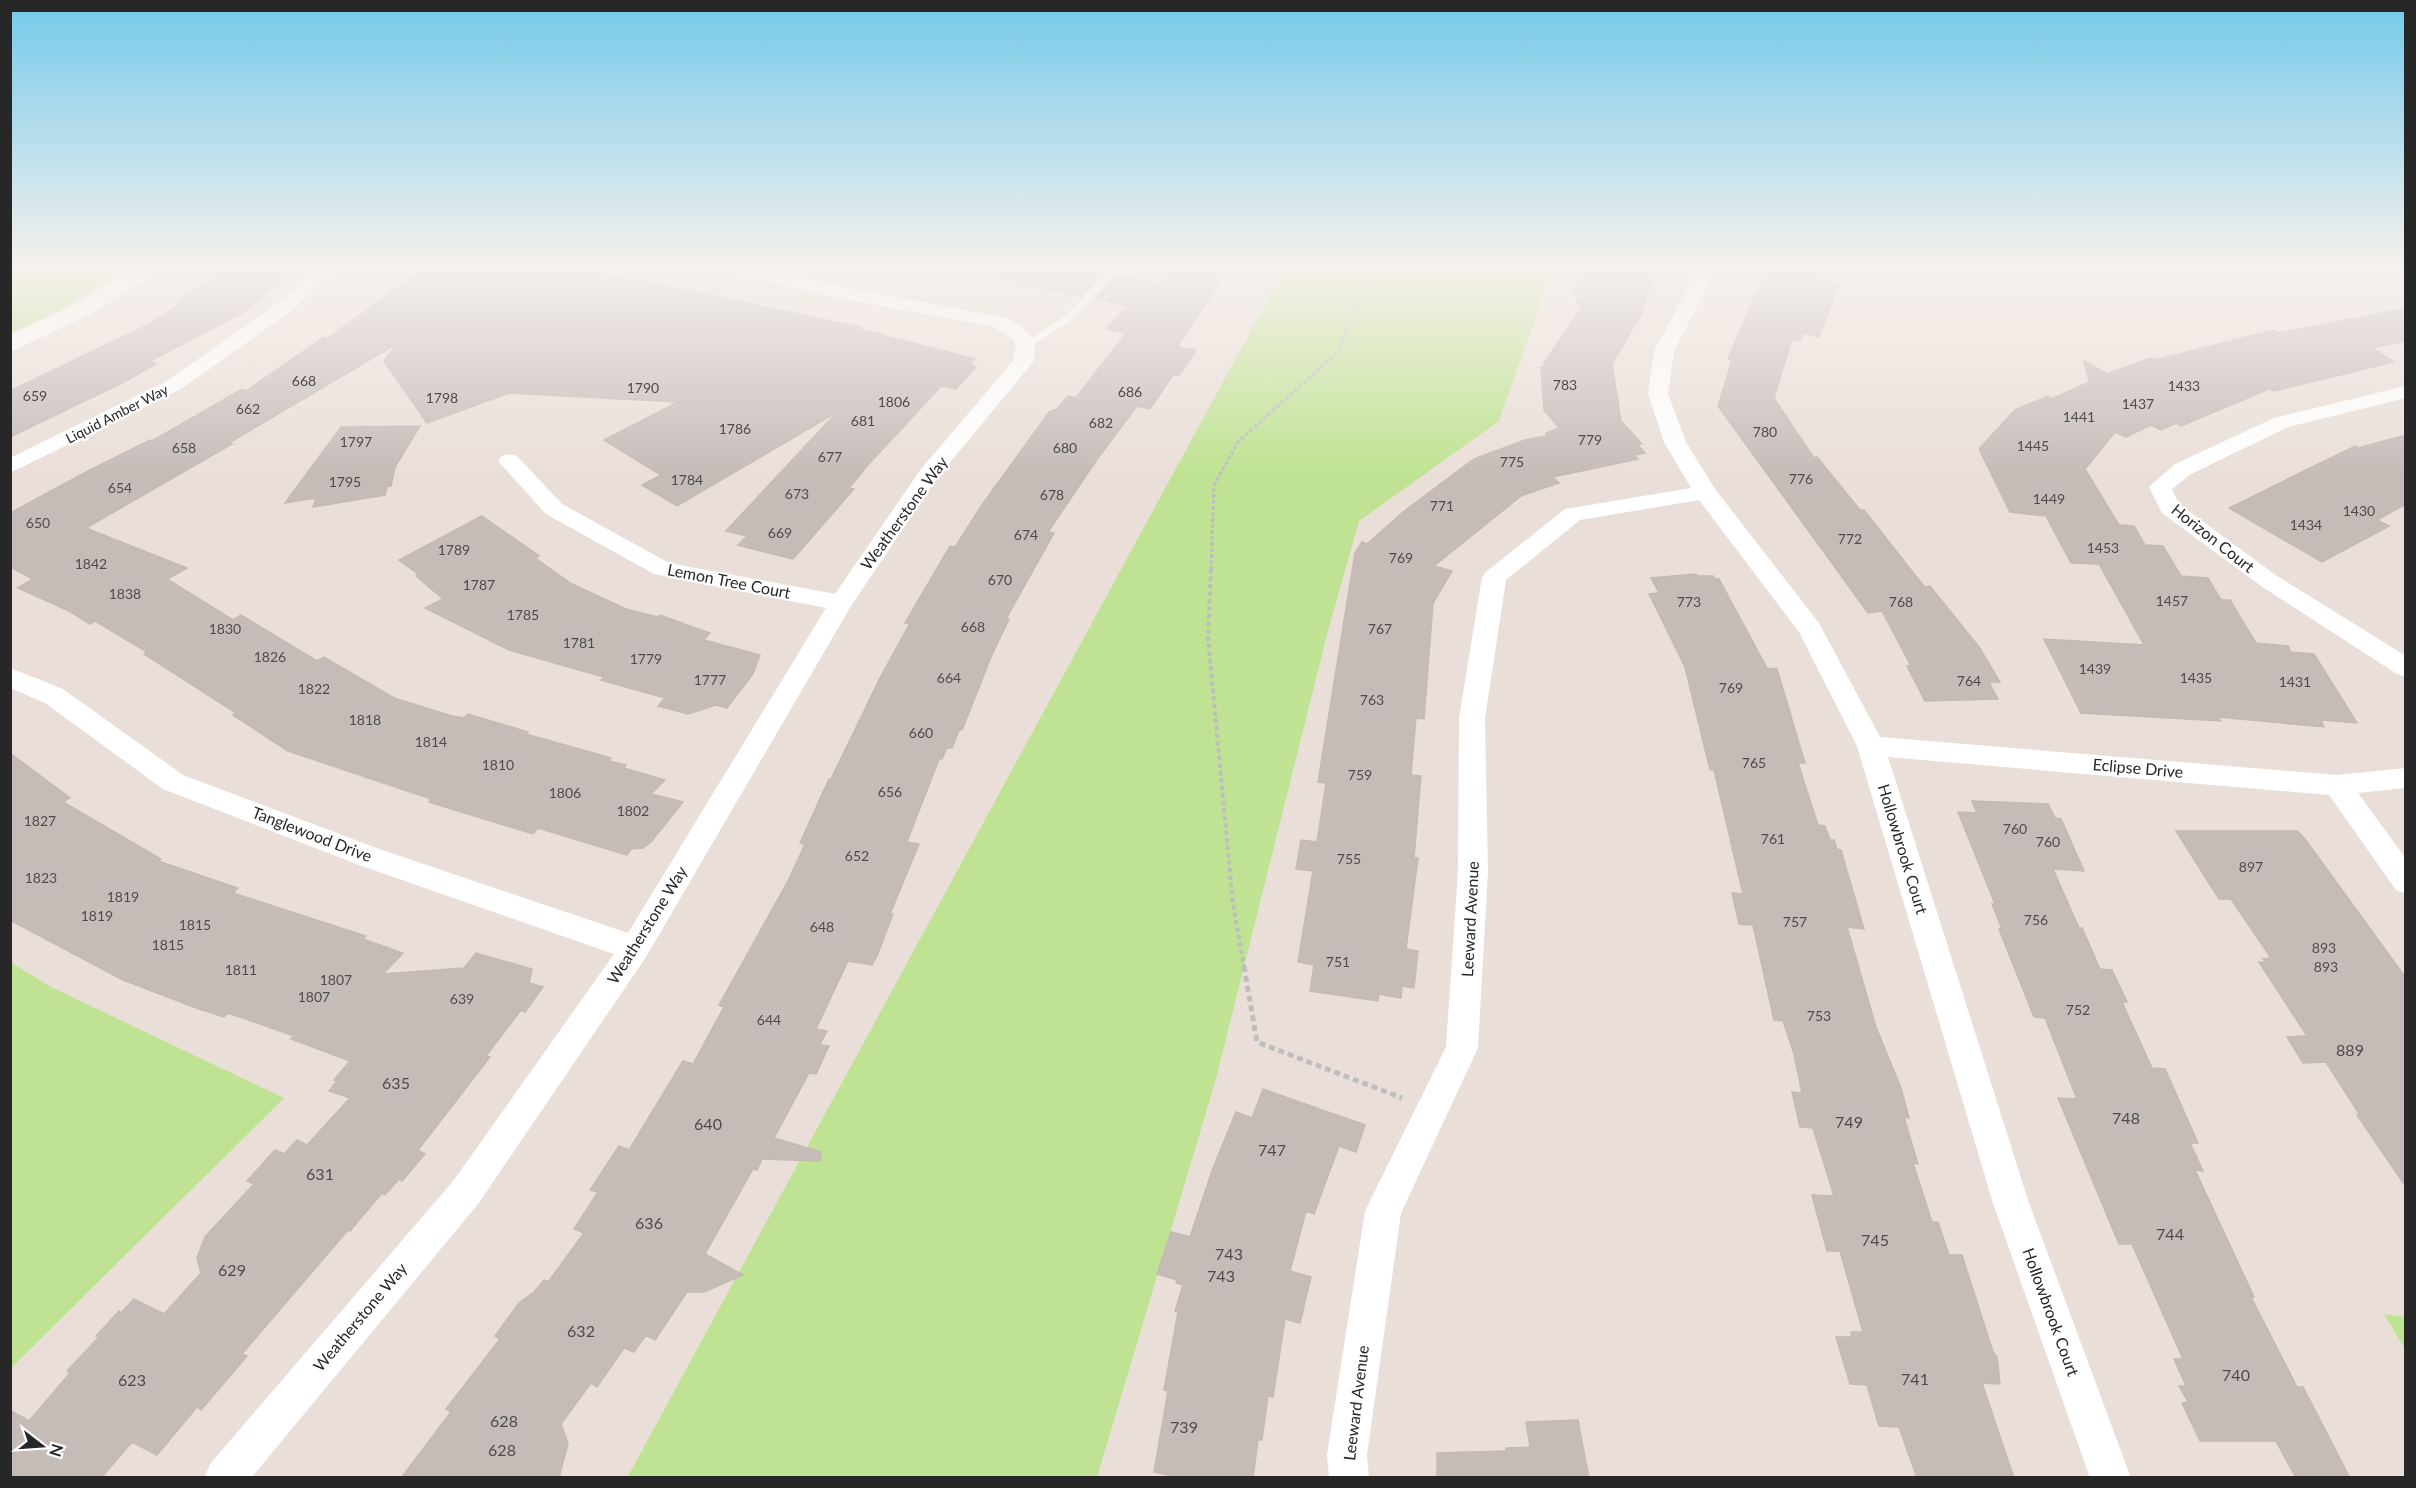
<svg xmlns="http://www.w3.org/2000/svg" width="2416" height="1488" font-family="Lato,sans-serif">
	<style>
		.green { fill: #bfe392 }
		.building { fill: #c5bcb8; stroke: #c5bab2; stroke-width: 1.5 }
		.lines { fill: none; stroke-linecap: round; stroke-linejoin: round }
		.path-far2 { stroke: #bebebe; stroke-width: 3; stroke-dasharray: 4 2; stroke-linecap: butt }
		.path-far1 { stroke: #bebebe; stroke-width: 4; stroke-dasharray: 4.5 3; stroke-linecap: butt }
		.path { stroke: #bebebe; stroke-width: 5; stroke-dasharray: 6 4; stroke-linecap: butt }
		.service { fill: #fff; fill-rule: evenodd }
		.minor { fill: #fff; fill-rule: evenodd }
		.tertiary { fill: #fff; fill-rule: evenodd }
		.labels { text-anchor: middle; stroke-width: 4.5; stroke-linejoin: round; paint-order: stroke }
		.number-label { font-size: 14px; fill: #4e4c4b }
		.far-street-label { font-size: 14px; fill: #272727; stroke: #fff }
		.street-label { font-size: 16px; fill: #272727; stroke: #fff }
		.near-number-label { font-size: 16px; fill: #4e4c4b }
	</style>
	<rect width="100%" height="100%" fill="#eadfd8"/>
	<path class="green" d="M 11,266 L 129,266 L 56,312 L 11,332 Z
		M 1286,266 L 1548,266 L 1542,299 L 1499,421 L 1359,521 L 1328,631 L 1216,1079 L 1097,1477 L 627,1478 Z
		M 10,962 L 53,988 L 284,1098 L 11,1368 Z
		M 2384,1314 L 2405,1317 L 2405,1349 Z"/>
	<path class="building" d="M 223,266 L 294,266 L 291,269 L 294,269 L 244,312 L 150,361 L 156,364 L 124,382 L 10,437 L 10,391 L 147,325 L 169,311 Z
		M 427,266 L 557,266 L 668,286 L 860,327 L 859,329 L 883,334 L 881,335 L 975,359 L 970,364 L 976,367 L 956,389 L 941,386 L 867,466 L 849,488 L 854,489 L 793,559 L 738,545 L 747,536 L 726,531 L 837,412 L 677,506 L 642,485 L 661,475 L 604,440 L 678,402 L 509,393 L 427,423 L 384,361 L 398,343 L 229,443 L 232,444 L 86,528 L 187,568 L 167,579 L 233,620 L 241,615 L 317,661 L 324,657 L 394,698 L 452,716 L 464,718 L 468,714 L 528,732 L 526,734 L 611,758 L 609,761 L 626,765 L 624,768 L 665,780 L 651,794 L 683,802 L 651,842 L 643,848 L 631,849 L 627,855 L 538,828 L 533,834 L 429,802 L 431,799 L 288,751 L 233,715 L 236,713 L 144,654 L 147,652 L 95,621 L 90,624 L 69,611 L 18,588 L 33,579 L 10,567 L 10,513 L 90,470 L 150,440 L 152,441 L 242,389 L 246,391 L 324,337 L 328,338 Z
		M 1000,266 L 1070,266 L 1104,272 L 1081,296 L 998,279 Z
		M 1174,266 L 1227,266 L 1220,276 L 1224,276 L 1177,347 L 1196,350 L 1179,376 L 1173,375 L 1150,409 L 1137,406 L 1098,458 L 1048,532 L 1054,533 L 1006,619 L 1009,619 L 991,657 L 962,730 L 959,730 L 952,748 L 947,748 L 942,759 L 939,759 L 907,842 L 919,844 L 890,914 L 893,914 L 877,956 L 872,965 L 848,961 L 816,1029 L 827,1031 L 820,1045 L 829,1046 L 816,1074 L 809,1073 L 774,1138 L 821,1152 L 820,1161 L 762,1159 L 757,1170 L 753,1169 L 705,1254 L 743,1275 L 704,1292 L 687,1292 L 655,1340 L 646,1335 L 634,1352 L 624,1348 L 597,1387 L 591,1383 L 561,1424 L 568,1443 L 559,1478 L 401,1478 L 451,1412 L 446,1409 L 500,1339 L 495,1336 L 519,1303 L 534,1292 L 544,1280 L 548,1282 L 584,1233 L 574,1229 L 598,1192 L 590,1190 L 619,1146 L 629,1150 L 683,1061 L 693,1064 L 724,1007 L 719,1005 L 788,881 L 805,844 L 800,843 L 829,779 L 831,779 L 880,678 L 910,623 L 905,623 L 950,546 L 955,547 L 982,505 L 1049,412 L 1057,409 L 1068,396 L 1076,398 L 1126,333 L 1106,329 L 1127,306 L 1095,299 L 1117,275 L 1162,283 Z
		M 1587,266 L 1656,266 L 1643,311 L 1612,364 L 1621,421 L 1642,444 L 1637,444 L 1645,453 L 1635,455 L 1638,459 L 1553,477 L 1559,483 L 1521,496 L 1434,566 L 1452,571 L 1433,603 L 1424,719 L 1416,718 L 1411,775 L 1421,776 L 1414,858 L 1418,858 L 1406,949 L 1418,951 L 1414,988 L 1402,986 L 1401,998 L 1379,994 L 1378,1001 L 1310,991 L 1314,965 L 1298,962 L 1313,871 L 1296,869 L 1301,840 L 1317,842 L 1326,783 L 1318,782 L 1355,553 L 1362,542 L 1367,544 L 1403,512 L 1474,459 L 1525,440 L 1546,436 L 1546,433 L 1559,428 L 1544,410 L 1541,367 L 1545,367 L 1544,363 L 1582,306 L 1575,304 L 1580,295 L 1570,293 Z
		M 1779,266 L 1829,276 L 1827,282 L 1839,284 L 1819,337 L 1803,333 L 1800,341 L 1792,339 L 1774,398 L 1814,458 L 1817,457 L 1860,510 L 1864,510 L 1915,575 L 1925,587 L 1930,586 L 1979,647 L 2000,682 L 1989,682 L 1998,699 L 1925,701 L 1907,666 L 1911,666 L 1882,611 L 1868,613 L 1718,406 L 1732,360 L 1728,359 L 1766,268 L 1778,271 Z
		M 2406,308 L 2406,341 L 2372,348 L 2394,362 L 2274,391 L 2269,389 L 2181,426 L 2176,423 L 2161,430 L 2151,425 L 2126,437 L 2115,432 L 2085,469 L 2119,525 L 2134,526 L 2145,545 L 2163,546 L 2181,576 L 2208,578 L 2221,600 L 2230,600 L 2256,643 L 2288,646 L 2291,652 L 2314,654 L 2357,723 L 2321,720 L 2324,727 L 2218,717 L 2221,721 L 2081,713 L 2044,639 L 2144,645 L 2099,564 L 2071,563 L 2046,516 L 2010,512 L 1979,449 L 2015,410 L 2048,396 L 2052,399 L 2089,382 L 2084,361 L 2107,374 L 2151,358 L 2155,360 L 2274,330 L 2279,333 Z
		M 420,426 L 395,467 L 391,486 L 387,487 L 385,495 L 313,507 L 316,498 L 285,503 L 341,427 Z
		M 2406,435 L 2406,504 L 2377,520 L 2389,526 L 2322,562 L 2229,508 L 2355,446 L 2358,448 Z
		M 482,516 L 539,556 L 535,558 L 572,584 L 626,609 L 658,617 L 660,615 L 710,633 L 704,640 L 760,655 L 753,674 L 727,708 L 716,705 L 688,714 L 658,706 L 665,698 L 601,680 L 604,677 L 509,650 L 425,608 L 443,599 L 416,576 L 418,574 L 399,560 Z
		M 1696,574 L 1698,576 L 1713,576 L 1715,579 L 1719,579 L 1767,668 L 1777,669 L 1805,763 L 1798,763 L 1818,825 L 1825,826 L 1830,840 L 1834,840 L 1837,849 L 1841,850 L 1864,929 L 1847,927 L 1876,1027 L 1901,1088 L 1909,1118 L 1904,1117 L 1918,1164 L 1913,1163 L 1932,1222 L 1938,1222 L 1949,1255 L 1962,1255 L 1993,1352 L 1997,1357 L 2000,1384 L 1982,1383 L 2014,1478 L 1917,1478 L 1899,1427 L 1879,1426 L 1867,1385 L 1850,1384 L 1836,1337 L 1852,1337 L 1851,1332 L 1863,1332 L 1840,1251 L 1827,1251 L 1812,1195 L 1834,1196 L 1813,1128 L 1800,1127 L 1792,1092 L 1802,1093 L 1794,1054 L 1783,1021 L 1774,1020 L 1753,925 L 1739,924 L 1732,893 L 1743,894 L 1714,770 L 1710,770 L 1685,667 L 1649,594 L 1659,593 L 1651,578 Z
		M 10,753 L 70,798 L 63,802 L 161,859 L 158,861 L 238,888 L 233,893 L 366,936 L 363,939 L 403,953 L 383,974 L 464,968 L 476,953 L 532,969 L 529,983 L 543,987 L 525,1012 L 521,1010 L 486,1056 L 490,1057 L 418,1150 L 425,1154 L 402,1181 L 399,1179 L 385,1195 L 382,1193 L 350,1231 L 348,1230 L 242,1354 L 247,1356 L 201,1410 L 197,1407 L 157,1455 L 132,1442 L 101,1478 L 10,1478 L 10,1410 L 29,1421 L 70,1373 L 67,1371 L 99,1337 L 96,1336 L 119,1311 L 121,1313 L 134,1299 L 164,1314 L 201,1273 L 197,1258 L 205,1237 L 254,1184 L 247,1181 L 275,1150 L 284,1154 L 297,1140 L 307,1145 L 350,1098 L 329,1091 L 337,1081 L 334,1080 L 350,1061 L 291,1039 L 294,1036 L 228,1013 L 224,1017 L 199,1009 L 123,980 L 10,920 Z
		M 1972,801 L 2048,804 L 2055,818 L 2061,819 L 2084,871 L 2053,869 L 2079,928 L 2082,928 L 2100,969 L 2112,970 L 2127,1002 L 2122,1002 L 2152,1068 L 2165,1069 L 2198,1143 L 2190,1143 L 2203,1171 L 2195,1170 L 2254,1297 L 2251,1297 L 2297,1387 L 2303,1387 L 2350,1478 L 2296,1478 L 2276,1441 L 2200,1441 L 2182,1403 L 2188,1402 L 2179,1386 L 2186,1386 L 2174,1359 L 2183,1359 L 2132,1244 L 2119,1244 L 2058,1098 L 2077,1099 L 2045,1018 L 2034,1017 L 1999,929 L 2002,929 L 1992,904 L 1995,904 L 1958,812 L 1977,813 Z
		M 2176,831 L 2297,831 L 2305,839 L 2406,978 L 2406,1187 L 2357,1115 L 2360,1115 L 2326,1062 L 2303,1063 L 2287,1037 L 2307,1036 L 2259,962 L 2266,962 L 2263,959 L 2271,958 L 2231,899 L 2219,899 Z
		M 1263,1089 L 1365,1125 L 1356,1152 L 1339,1146 L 1314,1214 L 1306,1211 L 1290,1271 L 1311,1277 L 1300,1323 L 1285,1319 L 1273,1397 L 1268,1396 L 1262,1440 L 1258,1440 L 1253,1478 L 1181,1478 L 1154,1472 L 1168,1391 L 1164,1390 L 1178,1312 L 1175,1311 L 1183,1285 L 1176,1283 L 1177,1280 L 1157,1274 L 1171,1232 L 1190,1237 L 1213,1168 L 1236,1112 L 1252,1118 Z
		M 1578,1420 L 1589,1478 L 1437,1478 L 1437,1453 L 1506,1451 L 1506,1448 L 1530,1447 L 1526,1422 Z"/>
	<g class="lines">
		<path class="path-far2" d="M 1211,570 L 1214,485 L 1238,442 L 1337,353 L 1374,266"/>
		<path class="path-far1" d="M 1211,569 L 1208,638 L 1233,904 L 1244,967"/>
		<path class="path" d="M 1244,966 L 1257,1042 L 1402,1098"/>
		<path class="service" d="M 1113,266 L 1122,266 L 1074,318 L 1030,347 L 1024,347 L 1024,343 L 1068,314 Z"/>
		<path class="minor" d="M 322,266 L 342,266 L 286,315 L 181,389 L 10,473 L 10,458 L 167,381 L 272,307 Z
			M 721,266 L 754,266 L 819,282 L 1005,318 C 1025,326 1040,339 1033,362 L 937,478 L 851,606 L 646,957 L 478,1204 L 251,1478 L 204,1478 L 210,1464 L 454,1180 L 614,954 L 359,865 L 163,789 L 45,703 L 10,688 L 10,668 L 63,689 L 183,775 L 379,849 L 628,933 L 826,608 L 654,574 L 546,514 L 498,461 L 501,456 L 509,454 L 517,456 L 562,504 L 669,563 L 835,594 L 921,469 L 1013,361 L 1016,347 L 1013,339 L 993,327 L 819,294 L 724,270 Z
			M 1700,266 L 1718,266 L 1674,351 L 1668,394 L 1686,442 L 1715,489 L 1819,623 L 1880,737 L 2337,775 L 2406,768 L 2406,788 L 2358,793 L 2406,859 L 2406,894 L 2396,890 L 2329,795 L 1888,757 L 2029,1203 L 2131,1478 L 2090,1478 L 1993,1203 L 1857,746 L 1799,632 L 1699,500 L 1580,520 L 1506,580 L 1485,718 L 1488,871 L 1478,1048 L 1401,1213 L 1367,1455 L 1369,1478 L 1329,1478 L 1327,1455 L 1365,1211 L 1446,1047 L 1458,871 L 1459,718 L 1482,577 L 1486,572 L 1565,509 L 1691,488 L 1664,442 L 1648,394 L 1654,351 Z
			M 2406,386 L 2406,398 L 2288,427 L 2191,474 L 2172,489 L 2179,504 L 2277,576 L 2406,656 L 2406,677 L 2397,674 L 2261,586 L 2162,513 L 2149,487 L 2175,464 L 2274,418 Z"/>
		<path class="tertiary" d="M 135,266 L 162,266 L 159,271 L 89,315 L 10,352 L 10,336 L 73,305 Z"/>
	</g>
	<linearGradient id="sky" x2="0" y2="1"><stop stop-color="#74c9eb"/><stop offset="0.56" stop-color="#f6f1ed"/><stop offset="1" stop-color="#f6f1ed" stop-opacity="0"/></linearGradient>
	<rect width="2416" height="475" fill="url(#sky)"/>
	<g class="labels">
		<g class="number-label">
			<text x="304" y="386">668</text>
			<text x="1565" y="390">783</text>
			<text x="2184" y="391">1433</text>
			<text x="643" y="393">1790</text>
			<text x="1130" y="397">686</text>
			<text x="35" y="401">659</text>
			<text x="442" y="403">1798</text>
			<text x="894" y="407">1806</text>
			<text x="2138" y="409">1437</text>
			<text x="248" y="414">662</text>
			<text x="2079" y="422">1441</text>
			<text x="863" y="426">681</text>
			<text x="1101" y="428">682</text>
			<text x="735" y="434">1786</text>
			<text x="1765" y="437">780</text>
			<text x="1590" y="445">779</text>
			<text x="356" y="447">1797</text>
			<text x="2033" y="451">1445</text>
			<text x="184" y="453">658</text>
			<text x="1065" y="453">680</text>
			<text x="830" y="462">677</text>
			<text x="1512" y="467">775</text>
			<text x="1801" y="484">776</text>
			<text x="687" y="485">1784</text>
			<text x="345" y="487">1795</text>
			<text x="120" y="493">654</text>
			<text x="797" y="499">673</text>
			<text x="1052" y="500">678</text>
			<text x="2049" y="504">1449</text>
			<text x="1442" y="511">771</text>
			<text x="2359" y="516">1430</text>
			<text x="38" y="528">650</text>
			<text x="2306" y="530">1434</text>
			<text x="780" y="538">669</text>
			<text x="1026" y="540">674</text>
			<text x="1850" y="544">772</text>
			<text x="2103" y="553">1453</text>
			<text x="454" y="555">1789</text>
			<text x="1401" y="563">769</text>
			<text x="91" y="569">1842</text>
			<text x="1000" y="585">670</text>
			<text x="479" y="590">1787</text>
			<text x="125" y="599">1838</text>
			<text x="2172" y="606">1457</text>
			<text x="1689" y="607">773</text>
			<text x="1901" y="607">768</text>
			<text x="523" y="620">1785</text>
			<text x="973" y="632">668</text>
			<text x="225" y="634">1830</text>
			<text x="1380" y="634">767</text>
			<text x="579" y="648">1781</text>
			<text x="270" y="662">1826</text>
			<text x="646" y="664">1779</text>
			<text x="2095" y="674">1439</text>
			<text x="949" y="683">664</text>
			<text x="2196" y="683">1435</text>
			<text x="710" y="685">1777</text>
			<text x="1969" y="686">764</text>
			<text x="2295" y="687">1431</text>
			<text x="1731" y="693">769</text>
			<text x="314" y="694">1822</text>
			<text x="1372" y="705">763</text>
			<text x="365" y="725">1818</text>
			<text x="921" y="738">660</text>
			<text x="431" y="747">1814</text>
			<text x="1754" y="768">765</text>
			<text x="498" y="770">1810</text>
			<text x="1360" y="780">759</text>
			<text x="890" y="797">656</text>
			<text x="565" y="798">1806</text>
			<text x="633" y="816">1802</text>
			<text x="40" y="826">1827</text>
			<text x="2015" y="834">760</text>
			<text x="1773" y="844">761</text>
			<text x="2048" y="847">760</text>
			<text x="857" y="861">652</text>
			<text x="1349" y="864">755</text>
			<text x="2251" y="872">897</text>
			<text x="41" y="883">1823</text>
			<text x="123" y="902">1819</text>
			<text x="97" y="921">1819</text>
			<text x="2036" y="925">756</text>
			<text x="1795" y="927">757</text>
			<text x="195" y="930">1815</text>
			<text x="822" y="932">648</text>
			<text x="168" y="950">1815</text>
			<text x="2324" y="953">893</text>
			<text x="1338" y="967">751</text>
			<text x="2326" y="972">893</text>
			<text x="241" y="975">1811</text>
			<text x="336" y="985">1807</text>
			<text x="314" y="1002">1807</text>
			<text x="462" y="1004">639</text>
			<text x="2078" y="1015">752</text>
			<text x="1819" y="1021">753</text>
			<text x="769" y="1025">644</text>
		</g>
		<g class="far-street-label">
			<text transform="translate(117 414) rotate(-27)" y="5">Liquid Amber Way</text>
		</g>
		<g class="street-label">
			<text transform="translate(904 513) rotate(-54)" y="6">Weatherstone Way</text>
			<text transform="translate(2213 538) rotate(38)" y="6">Horizon Court</text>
			<text transform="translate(729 581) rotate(11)" y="6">Lemon Tree Court</text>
			<text transform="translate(2138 768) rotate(5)" y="6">Eclipse Drive</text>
			<text transform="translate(312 834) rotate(21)" y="6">Tanglewood Drive</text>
			<text transform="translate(1903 849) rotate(73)" y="6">Hollowbrook Court</text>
			<text transform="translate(1470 919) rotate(-87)" y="6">Leeward Avenue</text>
			<text transform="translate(647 925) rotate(-58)" y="6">Weatherstone Way</text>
			<text transform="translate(2051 1312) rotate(70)" y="6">Hollowbrook Court</text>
			<text transform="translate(360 1317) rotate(-50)" y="6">Weatherstone Way</text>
			<text transform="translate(1356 1403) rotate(-83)" y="6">Leeward Avenue</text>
		</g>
		<g class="near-number-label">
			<text x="2350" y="1056">889</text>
			<text x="396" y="1089">635</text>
			<text x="2126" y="1124">748</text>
			<text x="1849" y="1128">749</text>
			<text x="708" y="1130">640</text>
			<text x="1272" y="1156">747</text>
			<text x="320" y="1180">631</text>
			<text x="649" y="1229">636</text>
			<text x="2170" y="1240">744</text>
			<text x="1875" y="1246">745</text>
			<text x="1229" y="1260">743</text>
			<text x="232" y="1276">629</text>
			<text x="1221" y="1282">743</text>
			<text x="581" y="1337">632</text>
			<text x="2236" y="1381">740</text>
			<text x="1915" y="1385">741</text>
			<text x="132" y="1386">623</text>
			<text x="504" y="1427">628</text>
			<text x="1184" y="1433">739</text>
			<text x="502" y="1456">628</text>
		</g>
	</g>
	<rect width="2416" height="1488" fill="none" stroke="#272727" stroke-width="24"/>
	<g transform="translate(42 1446) rotate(107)" stroke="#ffffff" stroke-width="4.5" paint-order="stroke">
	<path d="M0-4.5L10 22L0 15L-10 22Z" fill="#272727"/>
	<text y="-9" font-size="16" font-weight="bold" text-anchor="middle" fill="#272727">N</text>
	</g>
</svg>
